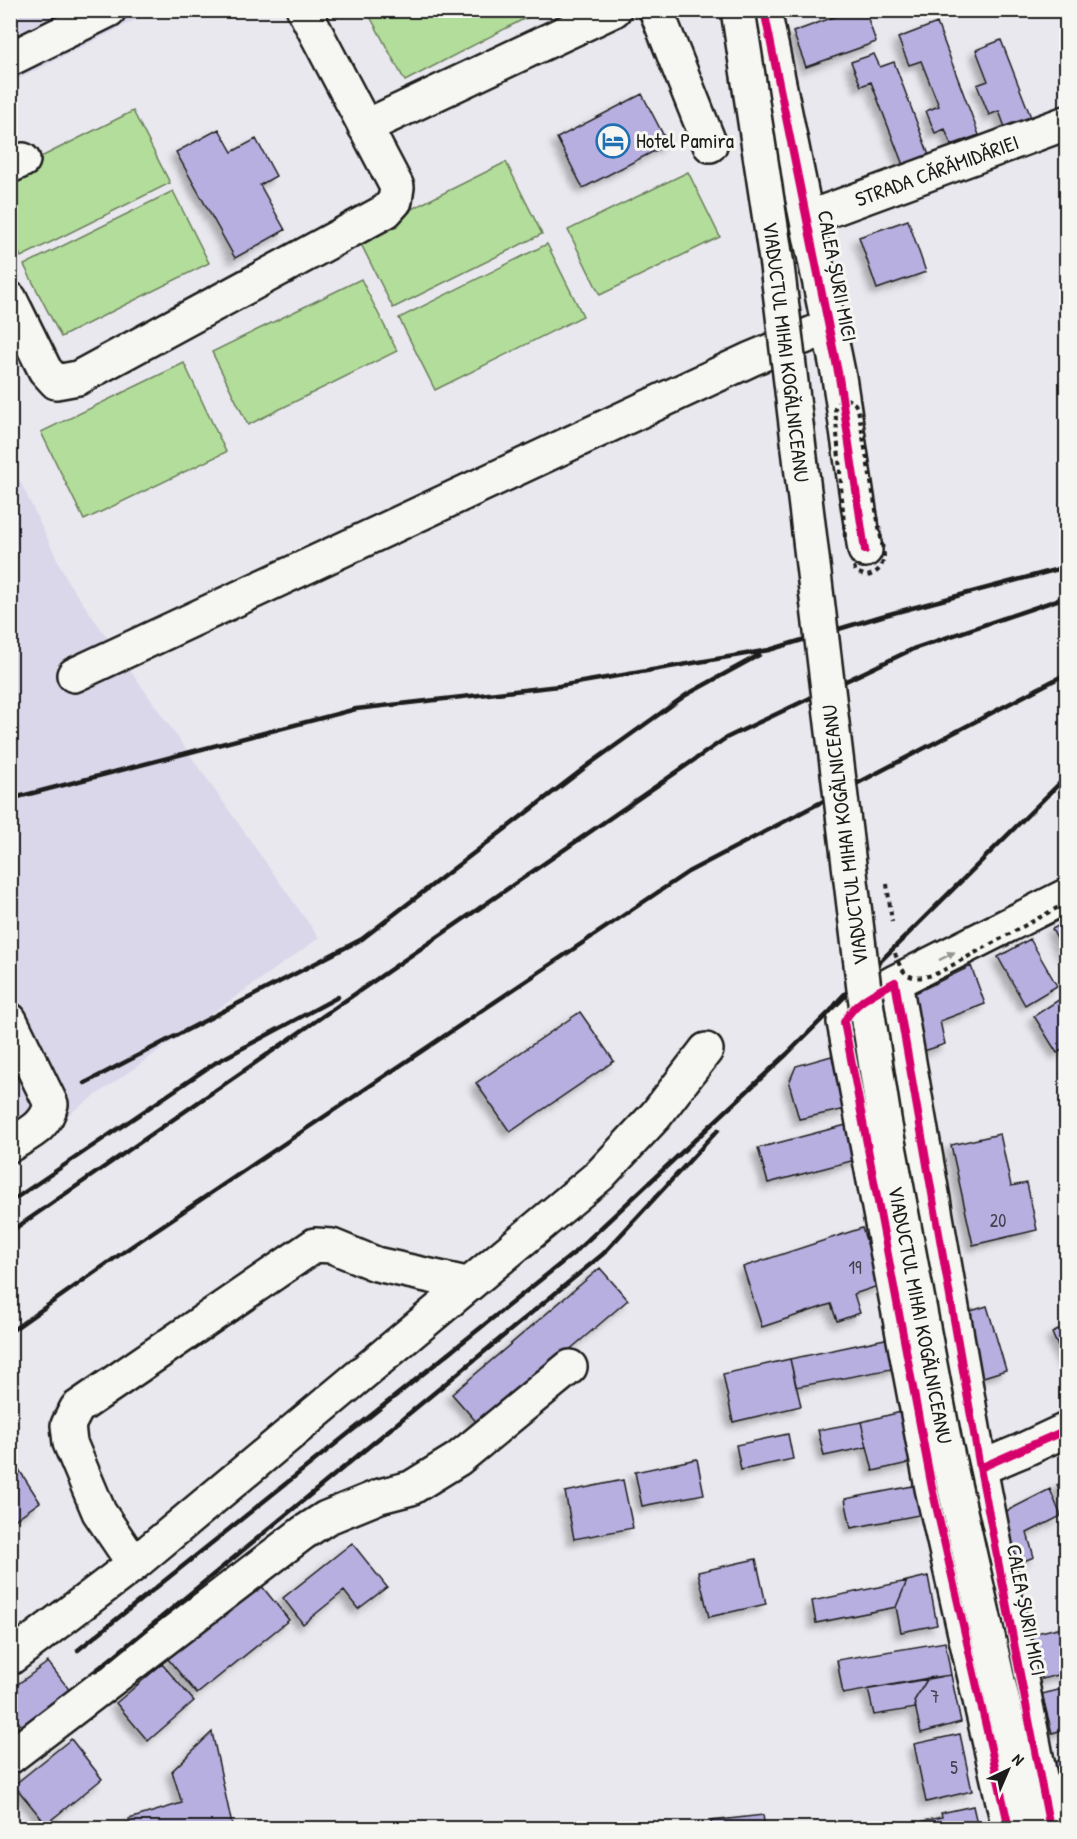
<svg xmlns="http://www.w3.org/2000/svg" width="1077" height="1839" font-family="'Patrick Hand',sans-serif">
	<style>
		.built { fill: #dad7ea }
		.pitch { fill: #b3dd9a; stroke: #687c5b; stroke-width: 1.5 }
		.building { fill: #b7afe0; stroke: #1c1c1c; stroke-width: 1.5; filter: url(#shadow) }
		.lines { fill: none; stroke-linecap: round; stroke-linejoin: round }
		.minor-casing { stroke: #1c1c1c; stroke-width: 38 }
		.minor { stroke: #f6f6f2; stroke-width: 33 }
		.rail { stroke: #1c1c1c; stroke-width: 4.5 }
		.major-bridge-casing { stroke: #1c1c1c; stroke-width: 38; stroke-linecap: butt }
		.path-bridge { stroke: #1c1c1c; stroke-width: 4; stroke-dasharray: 4.5 4.5; stroke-linecap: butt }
		.major-bridge { stroke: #f6f6f2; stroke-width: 33 }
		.cycleway-casing { stroke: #f6f6f2; stroke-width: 11 }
		.cycleway { stroke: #d6006c; stroke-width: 8 }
		.oneway { fill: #949492 }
		.labels { text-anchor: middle; stroke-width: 6; stroke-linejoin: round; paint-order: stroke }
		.number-label { font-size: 18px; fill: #43414d }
		.poi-label { font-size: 21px; fill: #1c1c1c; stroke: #f6f6f2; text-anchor: start }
		.street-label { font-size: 21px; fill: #1c1c1c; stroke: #f6f6f2 }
	</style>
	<defs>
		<filter id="shadow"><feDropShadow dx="-5.5" dy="5.5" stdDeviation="3" flood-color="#0004"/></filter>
	</defs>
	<rect width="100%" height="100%" fill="#e9e8ee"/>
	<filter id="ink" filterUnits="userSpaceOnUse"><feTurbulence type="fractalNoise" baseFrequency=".0167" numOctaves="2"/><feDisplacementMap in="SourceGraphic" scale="12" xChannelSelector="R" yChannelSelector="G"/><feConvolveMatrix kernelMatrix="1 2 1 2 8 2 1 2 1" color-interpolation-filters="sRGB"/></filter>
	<g filter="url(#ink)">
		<path class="built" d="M 11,11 L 153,11 L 11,83 Z
			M 10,460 L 68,582 L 319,938 L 11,1155 Z"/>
		<path class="pitch" d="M 367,11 L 539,11 L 405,81 Z
			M 133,111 L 170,183 L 21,257 L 11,236 L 11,172 Z
			M 506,162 L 542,234 L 393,308 L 357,236 Z
			M 688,172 L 720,237 L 600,295 L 568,230 Z
			M 173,191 L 209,263 L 61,337 L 24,265 Z
			M 547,244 L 583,316 L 435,390 L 399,318 Z
			M 361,279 L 397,351 L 248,425 L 212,352 Z
			M 184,363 L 226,452 L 84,520 L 41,432 Z"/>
		<path class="building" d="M 853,10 L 865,10 L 876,42 L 806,67 L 793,32 Z
			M 937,23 L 979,135 L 951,145 L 945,129 L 935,133 L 926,111 L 939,106 L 921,61 L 909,65 L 898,38 Z
			M 1001,40 L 1032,120 L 1006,130 L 999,111 L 989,115 L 977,85 L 988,81 L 976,50 Z
			M 874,54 L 880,67 L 894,62 L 929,155 L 903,165 L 871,82 L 861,86 L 851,62 Z
			M 642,94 L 668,144 L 583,188 L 557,138 Z
			M 219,129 L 232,152 L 256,139 L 276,176 L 260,185 L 285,230 L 235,258 L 176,152 Z
			M 908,220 L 926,272 L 877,289 L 859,237 Z
			M 1066,922 L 1066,956 L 1052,929 Z
			M 1030,939 L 1057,986 L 1025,1005 L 998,957 Z
			M 971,966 L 985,1004 L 940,1021 L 945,1044 L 921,1052 L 907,997 Z
			M 1060,999 L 1066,1008 L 1066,1047 L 1057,1053 L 1034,1016 Z
			M 580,1012 L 614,1061 L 510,1132 L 476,1083 Z
			M 835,1055 L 846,1109 L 799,1119 L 789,1083 L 796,1066 Z
			M 850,1124 L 859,1159 L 768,1183 L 758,1148 Z
			M 1000,1134 L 1011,1186 L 1027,1183 L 1037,1230 L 973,1245 L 951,1145 Z
			M 862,1228 L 881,1285 L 854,1294 L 860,1313 L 837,1321 L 831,1304 L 762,1327 L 743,1267 Z
			M 600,1268 L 628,1300 L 480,1426 L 452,1394 Z
			M 987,1306 L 1006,1370 L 980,1378 L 961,1314 Z
			M 1066,1326 L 1066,1365 L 1052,1333 Z
			M 890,1338 L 897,1368 L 796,1387 L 790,1359 Z
			M 790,1359 L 801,1406 L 733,1422 L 723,1374 Z
			M 901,1412 L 913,1462 L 873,1471 L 861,1422 Z
			M 861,1422 L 867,1447 L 824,1456 L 818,1430 Z
			M 788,1434 L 793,1459 L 741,1470 L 736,1445 Z
			M 697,1459 L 704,1494 L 642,1506 L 635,1472 Z
			M 16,1465 L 40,1502 L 10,1523 L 10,1469 Z
			M 623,1480 L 633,1528 L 574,1539 L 565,1492 Z
			M 1066,1481 L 1066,1506 L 1057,1485 Z
			M 918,1485 L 924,1514 L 851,1528 L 845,1499 Z
			M 1050,1489 L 1061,1516 L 1027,1533 L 1034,1557 L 1011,1566 L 999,1515 Z
			M 352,1543 L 387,1587 L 358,1609 L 344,1591 L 303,1624 L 283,1598 Z
			M 756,1559 L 766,1604 L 709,1617 L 698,1572 Z
			M 928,1576 L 937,1625 L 901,1632 L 896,1607 L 907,1581 Z
			M 907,1581 L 896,1607 L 816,1623 L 812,1601 Z
			M 260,1584 L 289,1620 L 197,1694 L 168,1659 Z
			M 1066,1626 L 1066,1649 L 1063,1650 L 1066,1673 L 1042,1679 L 1032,1634 Z
			M 945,1642 L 951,1675 L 843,1694 L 837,1660 Z
			M 48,1662 L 71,1692 L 23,1728 L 10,1711 L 10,1690 Z
			M 162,1664 L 194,1701 L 148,1741 L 116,1703 Z
			M 951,1675 L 961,1722 L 921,1733 L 914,1701 L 928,1678 Z
			M 928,1678 L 914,1701 L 916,1708 L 874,1715 L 868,1689 Z
			M 1066,1688 L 1066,1729 L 1052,1733 L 1042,1694 Z
			M 212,1732 L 232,1825 L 220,1828 L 131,1828 L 129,1819 L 182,1803 L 172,1771 Z
			M 960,1734 L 972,1791 L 926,1802 L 914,1744 Z
			M 71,1739 L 102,1779 L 46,1824 L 14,1785 Z
			M 1066,1758 L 1066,1798 L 1055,1762 Z
			M 973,1806 L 978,1828 L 924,1828 L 923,1821 L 942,1817 L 941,1813 Z
			M 763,1815 L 765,1828 L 711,1828 L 711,1821 Z"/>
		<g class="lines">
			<g class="minor-casing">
				<path id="minor" d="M 656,10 L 710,145
					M 764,10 L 839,377 L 865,550
					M 10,59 L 109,10
					M 365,127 L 614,10
					M 10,166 L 23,160
					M 808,218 L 1066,123
					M 10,299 L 45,370 L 56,382 L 78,378 L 386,211 L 395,201 L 397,187 L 304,10
					M 74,675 L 751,359 L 828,327
					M 895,982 L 1066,896
					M 10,1020 L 51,1104 C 46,1127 29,1133 10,1145
					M 961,1476 L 1021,1451 L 1066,1430
					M 134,1564 L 99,1512 L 70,1443 L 68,1425 L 77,1408 L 315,1245 L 332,1246 L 376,1264 L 467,1284
					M 10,1658 L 134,1564 L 600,1175 L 656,1115 L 706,1050
					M 10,1757 L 303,1533 L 326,1518 L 380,1496 L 411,1488 L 458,1459 L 570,1367
					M 1009,1828 L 932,1488 L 844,1022 C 855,1001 875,993 895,982 L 980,1468 L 1050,1828"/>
			</g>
			<use href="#minor" class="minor"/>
			<path class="rail" d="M 10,799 L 356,709 L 559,686 L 769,650 L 882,616 L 1066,567
				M 85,1083 L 362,939 L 591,763 L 686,695 L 759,655
				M 10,1202 L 215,1063 L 338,997
				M 10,1232 L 726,738 L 913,649 L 1066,597
				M 10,1332 L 132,1246 L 688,872 L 1066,674
				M 78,1650 L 574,1253 L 787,1054 L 1066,777
				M 96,1671 L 603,1254 L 718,1130"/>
			<g class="major-bridge-casing">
				<path id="major-bridge" d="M 738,10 L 777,266 L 864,989 L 885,1125 L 945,1444 L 1031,1828"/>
			</g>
			<path class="path-bridge" d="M 845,537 L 835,407 L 838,403 L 847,399 L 855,404 L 858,409 L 884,555 C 883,567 878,573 867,576 L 856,572 L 852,562
				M 887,884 L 892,922
				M 895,953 C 903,979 913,982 938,973 L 1066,903"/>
			<use href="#major-bridge" class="major-bridge"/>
			<g class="cycleway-casing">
				<path id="cycleway" d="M 764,10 L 839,377 L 865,550
					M 980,1468 L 1066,1430
					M 1009,1828 L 932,1488 L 844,1022 C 855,1001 875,993 895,982 L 980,1468 L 1050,1828"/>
			</g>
			<use href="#cycleway" class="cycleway"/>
		</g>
		<defs><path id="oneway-solid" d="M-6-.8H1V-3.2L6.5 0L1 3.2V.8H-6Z" transform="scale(1.5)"/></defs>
		<use class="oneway" href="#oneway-solid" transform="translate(947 956) rotate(-27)"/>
	</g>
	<defs>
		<g id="hotel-ring" transform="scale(1.725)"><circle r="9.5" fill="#f6f6f2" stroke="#1f6fb2" stroke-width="1.5"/><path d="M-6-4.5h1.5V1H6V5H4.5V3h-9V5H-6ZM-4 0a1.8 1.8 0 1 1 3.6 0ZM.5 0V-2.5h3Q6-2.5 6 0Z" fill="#1f6fb2"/></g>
	</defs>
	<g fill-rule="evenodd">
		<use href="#hotel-ring" x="613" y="141"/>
	</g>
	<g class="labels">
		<g class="number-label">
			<text x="998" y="1227">20</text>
			<text x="855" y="1274">19</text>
			<text x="935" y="1703">7</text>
			<text x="954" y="1774">5</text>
		</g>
		<g class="poi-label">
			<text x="636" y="148">Hotel Pamira</text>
		</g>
		<g class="street-label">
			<text transform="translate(937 171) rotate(-20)" y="7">STRADA CĂRĂMIDĂRIEI</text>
			<text transform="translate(837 276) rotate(79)" y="7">CALEA ȘURII MICI</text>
			<text transform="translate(786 352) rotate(83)" y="7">VIADUCTUL MIHAI KOGĂLNICEANU</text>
			<text transform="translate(845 835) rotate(-97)" y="7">VIADUCTUL MIHAI KOGĂLNICEANU</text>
			<text transform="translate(920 1315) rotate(79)" y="7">VIADUCTUL MIHAI KOGĂLNICEANU</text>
			<text transform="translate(1026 1610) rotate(79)" y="7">CALEA ȘURII MICI</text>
		</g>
	</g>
	<rect width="1077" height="1839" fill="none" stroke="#f6f6f2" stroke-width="36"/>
	<rect x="18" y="18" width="1041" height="1803" fill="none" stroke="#1c1c1c" stroke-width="2" filter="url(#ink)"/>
	<g transform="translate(1008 1770) rotate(44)" stroke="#f6f6f2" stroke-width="4.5" paint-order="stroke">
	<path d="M0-4.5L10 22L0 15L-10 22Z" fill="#1c1c1c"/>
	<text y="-9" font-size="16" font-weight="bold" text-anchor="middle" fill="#1c1c1c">N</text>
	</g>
</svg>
